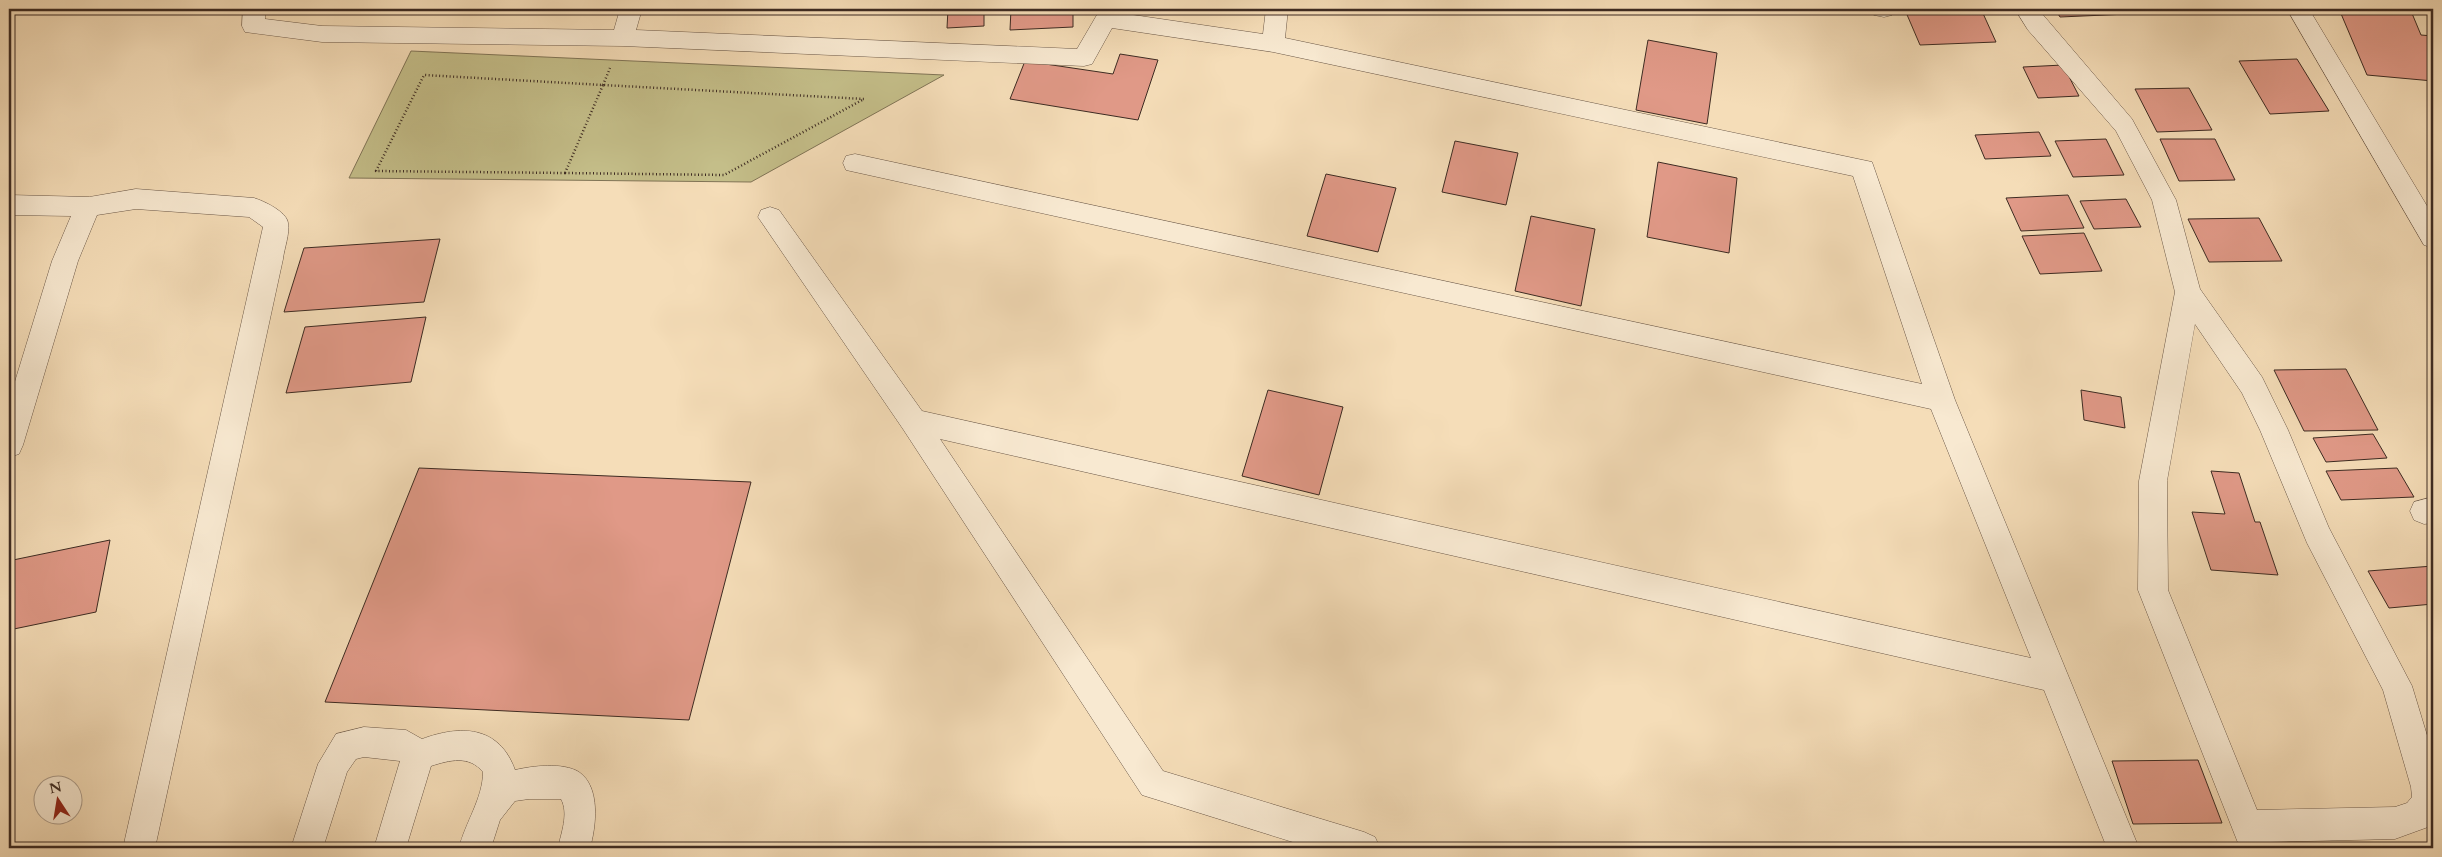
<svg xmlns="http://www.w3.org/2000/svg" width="2442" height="857" font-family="Cardo,serif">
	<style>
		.green { fill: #c4be89; stroke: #807456 }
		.building { fill: #e09987; stroke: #3d2b22 }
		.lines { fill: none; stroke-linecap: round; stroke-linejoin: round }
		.minor-casing { stroke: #6b5848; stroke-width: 1 }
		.path { stroke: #3d2b22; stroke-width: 2.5; stroke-dasharray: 1 2.5; stroke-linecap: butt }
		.minor { fill: #f8e9d1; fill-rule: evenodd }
	</style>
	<rect width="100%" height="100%" fill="#f5ddb8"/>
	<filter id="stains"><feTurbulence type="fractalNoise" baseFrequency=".004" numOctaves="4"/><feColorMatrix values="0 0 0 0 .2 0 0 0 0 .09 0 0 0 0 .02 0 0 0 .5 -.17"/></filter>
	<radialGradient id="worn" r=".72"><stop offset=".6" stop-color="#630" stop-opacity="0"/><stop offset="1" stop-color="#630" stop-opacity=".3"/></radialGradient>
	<path class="green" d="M 411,51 L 944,75 L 751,182 L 349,178 Z"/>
	<path class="building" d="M 948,9 L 984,9 L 984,26 L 947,28 Z
		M 1011,9 L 1073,9 L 1073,27 L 1010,30 Z
		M 1981,9 L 1996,42 L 1920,45 L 1905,10 Z
		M 2055,9 L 2125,9 L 2128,14 L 2060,17 Z
		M 2339,9 L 2416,9 L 2417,12 L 2411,11 L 2421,35 L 2433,36 L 2433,81 L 2367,75 Z
		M 1648,40 L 1717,53 L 1707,124 L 1636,110 Z
		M 1120,54 L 1158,60 L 1138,120 L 1010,99 L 1025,61 L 1113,74 Z
		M 2297,59 L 2329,111 L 2270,114 L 2239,61 Z
		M 2063,65 L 2079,96 L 2038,98 L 2023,67 Z
		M 2189,88 L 2212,130 L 2157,132 L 2135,89 Z
		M 2039,132 L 2051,156 L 1985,159 L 1975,135 Z
		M 2106,139 L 2124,175 L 2073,177 L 2055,141 Z
		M 2160,139 L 2215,139 L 2235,180 L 2179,181 Z
		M 1455,141 L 1518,153 L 1506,205 L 1442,192 Z
		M 1658,162 L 1737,178 L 1729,253 L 1647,237 Z
		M 1326,174 L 1396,188 L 1378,252 L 1307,236 Z
		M 2068,195 L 2084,228 L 2021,231 L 2006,198 Z
		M 2126,199 L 2141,227 L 2094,229 L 2080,201 Z
		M 1531,216 L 1595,229 L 1581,306 L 1515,291 Z
		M 2259,218 L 2282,261 L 2209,262 L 2188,219 Z
		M 2084,233 L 2102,271 L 2040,274 L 2022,236 Z
		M 440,239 L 424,302 L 284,312 L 304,248 Z
		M 426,317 L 411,382 L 286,393 L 305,327 Z
		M 2346,369 L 2378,430 L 2304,431 L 2274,370 Z
		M 1268,390 L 1343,407 L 1319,495 L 1242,476 Z
		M 2081,390 L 2121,397 L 2125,428 L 2084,420 Z
		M 2373,434 L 2387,458 L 2326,462 L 2313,438 Z
		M 419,468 L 751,482 L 689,720 L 325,702 Z
		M 2397,468 L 2414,497 L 2341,500 L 2326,471 Z
		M 2211,471 L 2239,473 L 2255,522 L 2260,522 L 2278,575 L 2211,570 L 2192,512 L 2225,514 Z
		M 110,540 L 96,612 L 9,630 L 9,580 L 13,560 Z
		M 2433,566 L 2433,604 L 2389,608 L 2368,571 Z
		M 2198,760 L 2222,823 L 2133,824 L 2112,761 Z"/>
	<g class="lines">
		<g class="minor-casing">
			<path id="minor" d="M 243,9 L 265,9 L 265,19 L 322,26 L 614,30 L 620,9 L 642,9 L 636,30 L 1077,49 L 1098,13 L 1106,11 L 1263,34 L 1266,9 L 1288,9 L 1285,38 L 1872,162 L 1955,400 L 2139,848 L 2107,848 L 2044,690 L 940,439 L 1163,771 L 1364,832 L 1375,837 L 1380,848 L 1312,848 L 1142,795 L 903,429 L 758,217 L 761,210 L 770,207 L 779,210 L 922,411 L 2031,658 L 1931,409 L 855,172 L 846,170 L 843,163 L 846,156 L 855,154 L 1922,384 L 1853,176 L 1273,52 L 1112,28 L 1092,64 L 1084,66 L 623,46 L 322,42 L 245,32 L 242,26 Z
				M 1871,9 L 1895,9 L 1892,15 L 1884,17 L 1874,15 Z
				M 2015,9 L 2038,9 L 2132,119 L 2176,200 L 2200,289 L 2262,377 L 2288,430 L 2329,528 L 2412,686 L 2433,755 L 2433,821 L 2428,827 L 2395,839 L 2270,842 L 2272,848 L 2240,848 L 2138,590 L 2139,481 L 2175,292 L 2152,200 L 2116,131 L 2028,30 ZM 2195,324 L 2242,393 L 2260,430 L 2307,543 L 2383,690 L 2411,787 L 2412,797 L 2407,803 L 2395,807 L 2257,810 L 2168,590 L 2167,481 Z
				M 2287,9 L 2309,9 L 2433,216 L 2433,248 L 2424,245 Z
				M 136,189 L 254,198 C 264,201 287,212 288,223 C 290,234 284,249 283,259 L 155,848 L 123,848 L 263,227 L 249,217 L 136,209 L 97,215 L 78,261 L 23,445 L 19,454 L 9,457 L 9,401 L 52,261 L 71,216 L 9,215 L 9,195 L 89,197 Z
				M 2433,497 L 2433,523 L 2424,524 L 2414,520 L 2410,511 L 2414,502 Z
				M 364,727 L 406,730 L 422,739 C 460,725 499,725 515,770 C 532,766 563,762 579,772 C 601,787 596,827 590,848 L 558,848 C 561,833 569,814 561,799 L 529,799 L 515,801 L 500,820 L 491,848 L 459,848 C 465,823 483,798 483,772 C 469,755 450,760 431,766 L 406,848 L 374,848 L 400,761 L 364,757 L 356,759 L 347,772 L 323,848 L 291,848 L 318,764 L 336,734 Z"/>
		</g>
		<path class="path" d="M 603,85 L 610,68
			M 565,173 L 724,175 L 864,99 L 603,85
			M 565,173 L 376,171 L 424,75 L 603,85
			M 565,173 L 603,85"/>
		<use href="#minor" class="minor"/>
	</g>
	<rect width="2442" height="857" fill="none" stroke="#f5ddb8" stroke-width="30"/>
	<rect x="10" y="10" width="2422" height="837" fill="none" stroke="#3d2b22" stroke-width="2.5"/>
	<rect x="15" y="15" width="2412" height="827" fill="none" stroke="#3d2b22"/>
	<g transform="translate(58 800) rotate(348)"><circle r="24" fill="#f8e9d1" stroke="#ad9d8b"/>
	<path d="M0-4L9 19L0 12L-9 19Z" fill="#8f2418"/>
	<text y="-8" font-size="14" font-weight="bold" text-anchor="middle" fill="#3d2b22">N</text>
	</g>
	<rect width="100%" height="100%" filter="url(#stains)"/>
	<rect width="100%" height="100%" fill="url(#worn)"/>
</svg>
